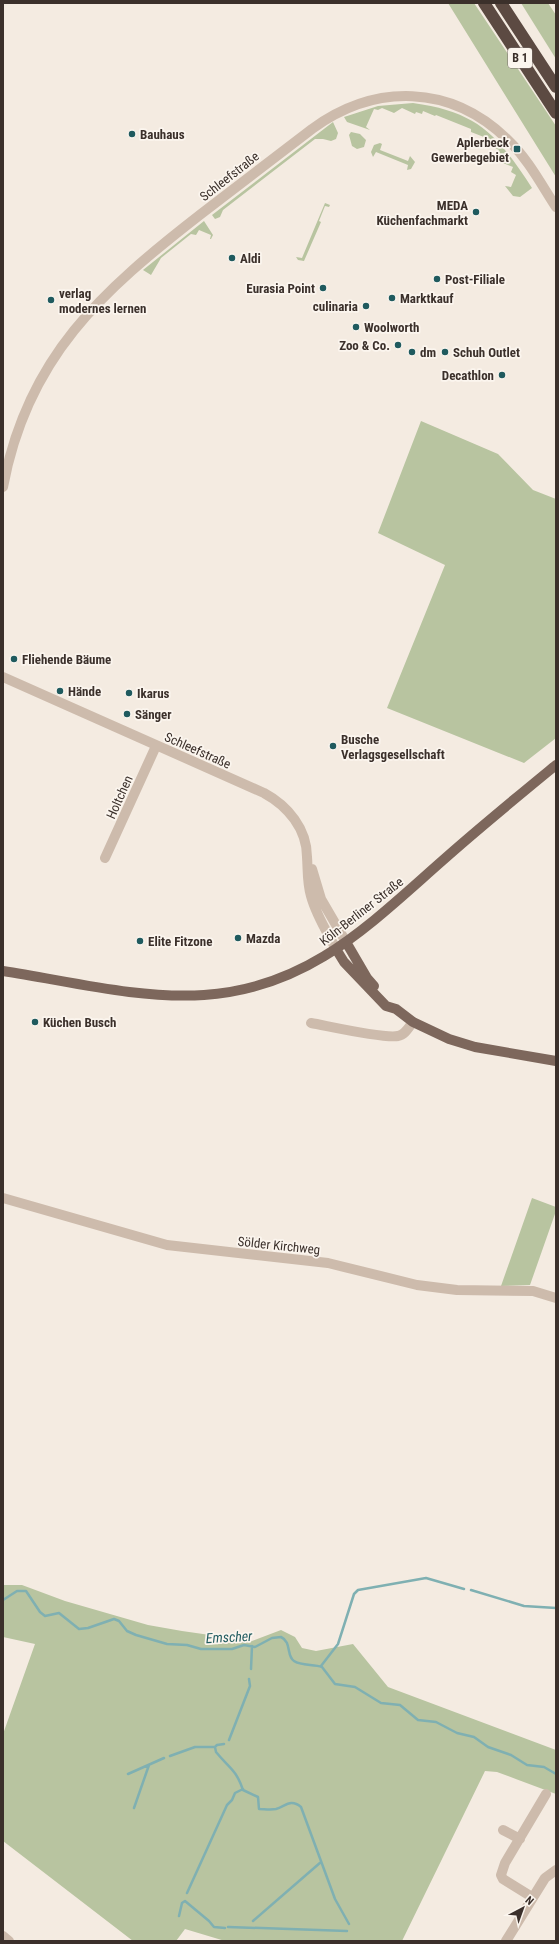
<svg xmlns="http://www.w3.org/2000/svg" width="559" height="1944" font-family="'Roboto Condensed',sans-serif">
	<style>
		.green { fill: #b8c4a0 }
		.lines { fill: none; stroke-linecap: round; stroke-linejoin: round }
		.stream { stroke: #7fb0b2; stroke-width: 2.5 }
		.minor { stroke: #cdbbac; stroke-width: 10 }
		.major { stroke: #7d675c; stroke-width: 10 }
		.highway { stroke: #5c4a42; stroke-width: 12 }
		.poi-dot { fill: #1f5a5e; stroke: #fbf5ee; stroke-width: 1.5 }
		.labels { text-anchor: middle; stroke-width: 3.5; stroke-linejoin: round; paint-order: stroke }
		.shield { fill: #fbf5ee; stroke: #756b66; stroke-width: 1 }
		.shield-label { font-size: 12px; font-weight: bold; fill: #3b302b }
		.poi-label { font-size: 13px; font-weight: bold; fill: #3b302b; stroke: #fbf5ee; text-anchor: start }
		.street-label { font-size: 13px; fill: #3b302b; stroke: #fbf5ee }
		.water-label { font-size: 14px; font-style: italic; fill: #1f5a5e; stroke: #fbf5ee }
	</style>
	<rect width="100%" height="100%" fill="#f4ebe1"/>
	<path class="green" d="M 448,3 L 474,3 L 556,126 L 556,177 Z
		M 521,3 L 548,3 L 556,15 L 556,59 Z
		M 413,103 C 479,112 498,136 532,188 L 520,197 L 513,196 L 505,186 L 511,187 L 516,175 L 511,172 L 513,167 L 500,162 L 503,155 L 498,152 L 499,150 L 487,144 L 489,139 L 471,132 L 471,129 L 436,115 L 435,116 L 423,111 L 422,114 L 416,112 L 415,114 L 402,108 L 394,113 L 382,108 L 378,110 L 374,109 L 366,127 L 370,130 L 347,122 L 344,117 L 378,106 Z
		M 333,122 L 338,133 L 336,139 L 331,141 L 323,139 L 315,139 L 223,210 L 220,217 L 215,219 L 212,215 Z
		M 351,132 L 360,134 L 366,140 L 364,147 L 357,149 L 352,146 L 349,135 Z
		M 380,143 L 382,144 L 380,150 L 408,161 L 410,156 L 415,162 L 411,169 L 407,170 L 408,165 L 376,152 L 373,157 L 371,152 L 374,145 Z
		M 325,203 L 330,205 L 329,207 L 325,206 L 319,221 L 321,222 L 304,261 L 298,260 L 296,257 L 302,258 Z
		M 204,221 L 213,235 L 211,239 L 210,239 L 211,235 L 199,230 L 196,235 L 191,234 L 161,258 L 151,275 L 143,270 Z
		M 421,421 L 498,454 L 533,490 L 556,499 L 556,738 L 524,763 L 387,708 L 445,565 L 378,533 Z
		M 532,1198 L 556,1207 L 556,1211 L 530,1285 L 501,1286 Z
		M 3,1585 L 22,1585 L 65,1601 L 148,1625 L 182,1631 L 252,1641 L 281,1630 L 295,1637 L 302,1648 L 316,1651 L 353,1644 L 388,1687 L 556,1750 L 556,1794 L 497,1772 L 485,1771 L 402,1941 L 225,1941 L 185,1929 L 176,1941 L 133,1941 L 3,1841 L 3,1734 L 35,1644 L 3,1637 Z"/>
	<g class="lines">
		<path class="stream" d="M 471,1590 L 524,1606 L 556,1608
			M 3,1600 L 17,1591 L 26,1591 L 40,1612 L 45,1616 L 59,1613 L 79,1629 L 88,1628 L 114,1619 L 119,1621 L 127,1631 L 136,1635 L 167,1644 L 187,1645 L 201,1649 L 232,1649 L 244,1645 L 255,1647 L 272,1638 L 281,1637 C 292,1642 286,1656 294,1661 C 301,1666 314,1664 322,1667 L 335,1684 L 355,1687 L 381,1703 L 400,1705 L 418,1720 L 436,1722 L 457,1733 L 474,1737 L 488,1747 L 511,1755 L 527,1765 L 544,1767 L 556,1774
			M 321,1666 L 338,1644 L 354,1594 L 358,1590 L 426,1578 L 464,1589
			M 251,1669 L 252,1646
			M 229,1740 L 250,1686 L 249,1679
			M 224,1744 L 217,1745 L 215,1747 L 216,1752 C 229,1768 236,1769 243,1790 L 258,1797 L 259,1809 C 264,1809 270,1810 276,1809 C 285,1807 290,1798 301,1807 L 335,1899 L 349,1924
			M 170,1756 L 195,1747 L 215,1747
			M 128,1774 L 164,1758
			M 134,1808 L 149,1765
			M 187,1893 L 227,1805 L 232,1800 L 235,1793 L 243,1789
			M 179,1916 L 182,1903 L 185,1901 L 209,1921 L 214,1927 L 225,1928
			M 253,1921 L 321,1862
			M 228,1927 L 347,1931"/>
		<path class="minor" d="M 3,487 C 27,357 102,291 201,214 C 238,186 275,157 312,129 C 375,83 451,84 508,140 C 528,159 541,184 556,207
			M 3,677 L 264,793 C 288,806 307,829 307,857 C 308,870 307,883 311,896 C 316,915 327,932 336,949
			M 105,858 L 156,746
			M 312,869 L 321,899 L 346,942
			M 311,1023 C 328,1026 384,1039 398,1036 C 405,1035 409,1027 413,1022
			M 3,1198 L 167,1245 L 328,1263 L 417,1285 L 457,1290 L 533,1291 L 556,1298
			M 503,1830 L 520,1839
			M 532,1897 L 503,1879 L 501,1875 L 505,1863 L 546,1794
			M 3,1936 L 9,1941
			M 506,1941 L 545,1878 L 556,1870"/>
		<path class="major" d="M 346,942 L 367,978 L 374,986
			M 336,949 L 344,962 L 386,1006 L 396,1009 L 413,1022 L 449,1039 L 475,1047 L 556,1061
			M 3,971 C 69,981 137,999 204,995 C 308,988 368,926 442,861 C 479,828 517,797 556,765"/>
		<path class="highway" d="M 484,3 L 556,113
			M 501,3 L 556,87"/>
	</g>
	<g class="poi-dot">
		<circle cx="132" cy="134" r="4"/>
		<rect x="513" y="145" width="8" height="8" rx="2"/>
		<circle cx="476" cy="212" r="4"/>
		<circle cx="232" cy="258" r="4"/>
		<circle cx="437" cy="279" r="4"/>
		<circle cx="323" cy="288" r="4"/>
		<circle cx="392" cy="298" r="4"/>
		<circle cx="51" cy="300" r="4"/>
		<circle cx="366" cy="306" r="4"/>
		<circle cx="356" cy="327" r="4"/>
		<circle cx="398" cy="345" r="4"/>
		<circle cx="412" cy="352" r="4"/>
		<circle cx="445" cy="352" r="4"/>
		<circle cx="502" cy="375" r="4"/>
		<circle cx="14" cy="659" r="4"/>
		<circle cx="60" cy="691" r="4"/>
		<circle cx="129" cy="693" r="4"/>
		<circle cx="127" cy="714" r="4"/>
		<circle cx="333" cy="746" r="4"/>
		<circle cx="238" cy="938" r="4"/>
		<circle cx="140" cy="941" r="4"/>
		<circle cx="35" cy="1022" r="4"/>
	</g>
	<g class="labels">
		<rect class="shield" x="508" y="48" width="24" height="20" rx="3"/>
		<g class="shield-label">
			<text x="520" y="62">B 1</text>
		</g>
		<g class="poi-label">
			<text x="140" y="139">Bauhaus</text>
			<text x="509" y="147" text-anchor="end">Aplerbeck<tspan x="509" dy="15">Gewerbegebiet</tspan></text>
			<text x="468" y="210" text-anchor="end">MEDA<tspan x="468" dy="15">Küchenfachmarkt</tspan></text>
			<text x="240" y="263">Aldi</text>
			<text x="445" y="284">Post-Filiale</text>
			<text x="315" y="293" text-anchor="end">Eurasia Point</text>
			<text x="59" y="298">verlag<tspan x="59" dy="15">modernes lernen</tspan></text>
			<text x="400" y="303">Marktkauf</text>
			<text x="358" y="311" text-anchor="end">culinaria</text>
			<text x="364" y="332">Woolworth</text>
			<text x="390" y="350" text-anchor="end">Zoo &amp; Co.</text>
			<text x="420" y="357">dm</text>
			<text x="453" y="357">Schuh Outlet</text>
			<text x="494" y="380" text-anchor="end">Decathlon</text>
			<text x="22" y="664">Fliehende Bäume</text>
			<text x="68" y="696">Hände</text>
			<text x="137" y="698">Ikarus</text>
			<text x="135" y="719">Sänger</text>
			<text x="341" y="744">Busche<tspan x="341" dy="15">Verlagsgesellschaft</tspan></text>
			<text x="246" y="943">Mazda</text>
			<text x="148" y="946">Elite Fitzone</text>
			<text x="43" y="1027">Küchen Busch</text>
		</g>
		<g class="street-label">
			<text transform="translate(229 176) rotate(-38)" y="5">Schleefstraße</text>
			<text transform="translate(198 750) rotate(24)" y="5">Schleefstraße</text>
			<text transform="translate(119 797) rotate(-66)" y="5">Holtchen</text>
			<text transform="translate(361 911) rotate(-38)" y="5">Köln-Berliner Straße</text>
			<text transform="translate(279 1245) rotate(6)" y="5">Sölder Kirchweg</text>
		</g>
		<g class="water-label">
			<text transform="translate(229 1637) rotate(-3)" y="5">Emscher</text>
		</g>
	</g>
	<rect width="559" height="1944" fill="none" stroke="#3b302b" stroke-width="8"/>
	<g transform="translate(523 1908) rotate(41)" stroke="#fbf5ee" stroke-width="3" paint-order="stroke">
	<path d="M0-3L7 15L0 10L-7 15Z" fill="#3b302b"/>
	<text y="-6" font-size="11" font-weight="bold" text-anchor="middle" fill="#3b302b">N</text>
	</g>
</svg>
